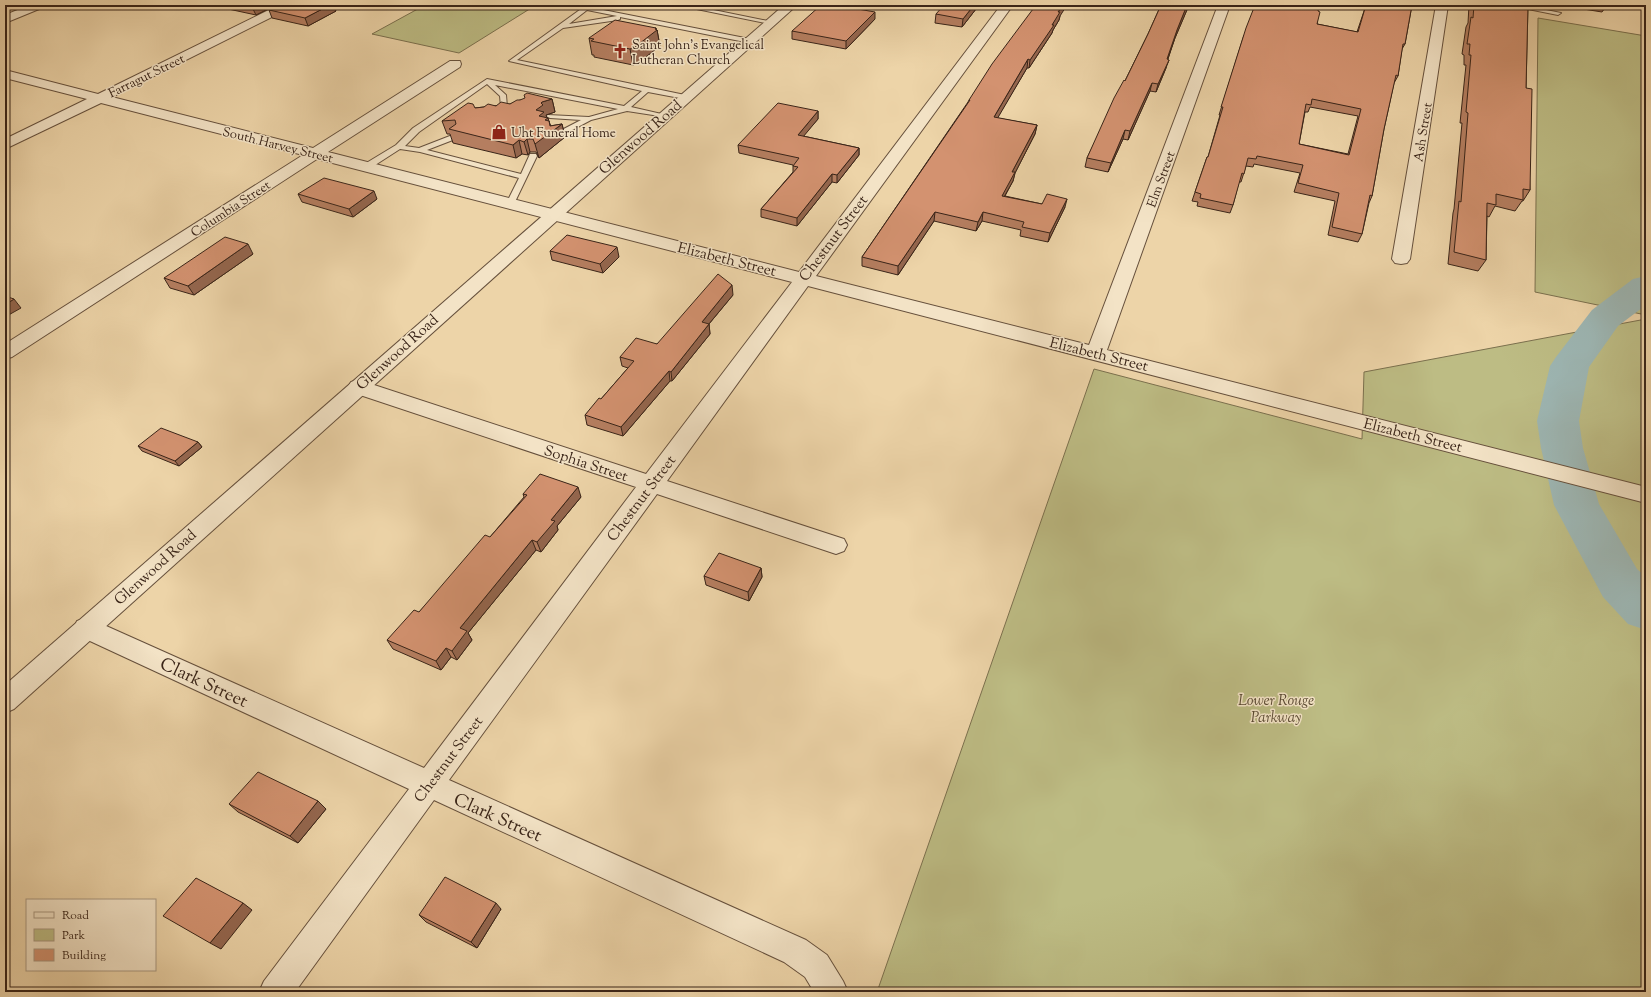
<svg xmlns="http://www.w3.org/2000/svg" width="1651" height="997" font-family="'Sorts Mill Goudy',serif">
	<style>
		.green { fill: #bdbc84; stroke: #7b704e }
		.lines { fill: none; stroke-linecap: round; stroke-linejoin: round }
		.river { fill: #9db6b3; fill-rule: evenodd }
		.service-casing { stroke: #66503c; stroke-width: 2 }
		.minor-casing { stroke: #66503c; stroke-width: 2 }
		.tertiary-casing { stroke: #66503c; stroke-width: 2 }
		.service { fill: #f3e3c6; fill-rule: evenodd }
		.minor { fill: #f3e3c6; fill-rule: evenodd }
		.tertiary { fill: #f3e3c6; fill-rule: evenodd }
		.wall { fill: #b57e60; stroke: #392418; fill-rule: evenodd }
		.shaded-wall { fill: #94664e; stroke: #392418 }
		.building { fill: #d39270; stroke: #392418; fill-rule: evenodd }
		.labels { text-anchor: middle; stroke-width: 3; stroke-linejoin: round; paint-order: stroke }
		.far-poi-label { font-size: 13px; fill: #392418; stroke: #f3e3c6; text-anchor: start }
		.far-street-label { font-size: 13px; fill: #392418; stroke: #f3e3c6 }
		.street-label { font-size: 15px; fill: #392418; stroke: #f3e3c6 }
		.park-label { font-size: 15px; font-style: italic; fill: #5a4a33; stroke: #f3e3c6 }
		.near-street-label { font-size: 18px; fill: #392418; stroke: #f3e3c6 }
	</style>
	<rect width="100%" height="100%" fill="#edd4a8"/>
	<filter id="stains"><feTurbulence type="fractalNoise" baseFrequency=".005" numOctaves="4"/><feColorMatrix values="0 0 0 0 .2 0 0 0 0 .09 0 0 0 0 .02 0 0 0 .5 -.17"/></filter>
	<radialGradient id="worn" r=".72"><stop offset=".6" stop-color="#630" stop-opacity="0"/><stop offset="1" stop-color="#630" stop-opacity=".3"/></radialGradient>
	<path class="green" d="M 425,5 L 536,5 L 459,53 L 372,34 Z
		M 1538,18 L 1646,36 L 1646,315 L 1535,292 Z
		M 1646,319 L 1646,992 L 877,992 L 1094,369 L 1362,439 L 1364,372 Z"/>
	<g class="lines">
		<path class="river" d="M 1646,276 L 1646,305 L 1618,326 L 1589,367 L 1579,421 L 1583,448 L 1599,504 L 1637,569 L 1646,577 L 1646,630 L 1628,624 L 1603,597 L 1554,505 L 1541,448 L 1537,421 L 1550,366 L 1556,357 L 1592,310 L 1633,279 Z"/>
		<g class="service-casing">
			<path id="service" d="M 566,5 L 578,5 L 750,39 L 753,41 L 750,43 L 620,17 L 620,19 L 618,20 L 563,28 L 517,60 L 685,95 L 688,97 L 685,99 L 648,92 L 631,107 L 666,115 L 666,117 L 627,111 L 591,120 L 557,138 L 554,138 L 554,134 L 581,120 L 550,118 L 546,116 L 548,115 L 589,117 L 618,109 L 495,85 L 506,95 L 507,107 L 504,109 L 501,107 L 500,96 L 487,84 L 419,132 L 405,146 L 419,148 L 455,134 L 458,134 L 458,138 L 427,150 L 521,174 L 530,154 L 536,154 L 537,156 L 513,206 L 510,206 L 506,204 L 519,178 L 420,152 L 400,149 L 369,169 L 363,169 L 363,165 L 396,145 L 413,128 L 487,79 L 624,106 L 642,91 L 509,61 L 581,9 ZM 587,10 L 617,16 L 569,24 Z
				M 677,5 L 689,5 L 773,22 L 770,24 Z
				M 1507,5 L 1521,5 L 1561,13 L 1558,15 Z"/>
		</g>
		<g class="minor-casing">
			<path id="minor" d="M 30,5 L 46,5 L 44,7 L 5,23 L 5,15 Z
				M 279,5 L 294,5 L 292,7 L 112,97 L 313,148 L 450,61 L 460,61 L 461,64 L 460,67 L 328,152 L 799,272 L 1001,5 L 1013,5 L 816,276 L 1089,345 L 1218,5 L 1230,5 L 1107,350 L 1646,487 L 1646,503 L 808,286 L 667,481 L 844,539 L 847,545 L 844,551 L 836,554 L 657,494 L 449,780 L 806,940 L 827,955 L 843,981 L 848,992 L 814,992 L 805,977 L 784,962 L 434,800 L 295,992 L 259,992 L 264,981 L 409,789 L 77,635 L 74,628 L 77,621 L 86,618 L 95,621 L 424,768 L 636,487 L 351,392 L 348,387 L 351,382 L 358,380 L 365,382 L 646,474 L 792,282 L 317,159 L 12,357 L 5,359 L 5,344 L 303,155 L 101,103 L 5,149 L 5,139 L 87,99 L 5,78 L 5,70 L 98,94 Z
				M 1436,5 L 1448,5 L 1410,259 L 1407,263 L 1401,264 L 1395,263 L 1392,259 Z"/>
		</g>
		<g class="tertiary-casing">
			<path id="tertiary" d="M 784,5 L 797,5 L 14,709 L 5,713 L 5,685 Z"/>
		</g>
		<use href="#service" class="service"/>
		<use href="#minor" class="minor"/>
		<use href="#tertiary" class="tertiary"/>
	</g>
	<path class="wall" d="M 218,5 L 276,5 L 256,15 L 219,7 Z
		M 1161,5 L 1189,5 L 1175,38 L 1167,60 L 1166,68 L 1156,92 L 1150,91 L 1128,140 L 1123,139 L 1108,172 L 1085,167 L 1087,158 L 1148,34 Z
		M 1366,5 L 1412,5 L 1405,44 L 1402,49 L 1398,76 L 1394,83 L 1384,129 L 1372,196 L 1369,203 L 1362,234 L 1358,242 L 1328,235 L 1335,201 L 1294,192 L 1300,173 L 1254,164 L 1253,167 L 1246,166 L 1241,182 L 1239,182 L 1233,205 L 1230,213 L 1197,206 L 1198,202 L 1192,201 L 1207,157 L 1208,157 L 1220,115 L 1219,115 L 1244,35 L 1318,11 L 1317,24 L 1357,32 ZM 1310,107 L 1358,116 L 1348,154 L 1299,144 L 1305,112 L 1308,112 Z
		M 1469,5 L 1528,5 L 1526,88 L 1530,190 L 1523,201 L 1522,201 L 1515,211 L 1495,206 L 1489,217 L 1487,216 L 1486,260 L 1478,271 L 1448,264 L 1453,213 L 1454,209 L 1462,123 L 1460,123 L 1466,65 L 1464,65 L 1464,55 L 1462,54 L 1466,27 L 1468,23 Z
		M 1571,5 L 1607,5 L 1602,12 L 1571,7 Z
		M 976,9 L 962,27 L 935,23 L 936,14 Z
		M 269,10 L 336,11 L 308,26 L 272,18 Z
		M 1060,16 L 1059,20 L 1053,30 L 1052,33 L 1029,68 L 1027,68 L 997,118 L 1037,125 L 1035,134 L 1015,173 L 1013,181 L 1005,196 L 1042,204 L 1065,207 L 1048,242 L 1020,236 L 1021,230 L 982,221 L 976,231 L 934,221 L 898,275 L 862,266 L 862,257 L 968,102 L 969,100 Z
		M 875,19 L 846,49 L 792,39 L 792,31 Z
		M 656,28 L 656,30 L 657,30 L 660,46 L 638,63 L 633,65 L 594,57 L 594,55 L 592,55 L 589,38 Z
		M 552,99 L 555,112 L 546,115 L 546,118 L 548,118 L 550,126 L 562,124 L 565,137 L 539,158 L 536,152 L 530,152 L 528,155 L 522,154 L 516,158 L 453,143 L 450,134 L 447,134 L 442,121 L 475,108 L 510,104 L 520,100 Z
		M 818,111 L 818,119 L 803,136 L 859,148 L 859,155 L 837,183 L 832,182 L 797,226 L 761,217 L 761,209 L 793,172 L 793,165 L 739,153 L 738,145 Z
		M 298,194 L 377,199 L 353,217 L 302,202 Z
		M 550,251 L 619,257 L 603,273 L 552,260 Z
		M 253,254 L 194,295 L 170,288 L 164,278 Z
		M 733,295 L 709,324 L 710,334 L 672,381 L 670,381 L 623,436 L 587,425 L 585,415 L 601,399 L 628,368 L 622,366 L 620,357 L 657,344 Z
		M 198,442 L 202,447 L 179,466 L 142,451 L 138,446 Z
		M 523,494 L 581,497 L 557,526 L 558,530 L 541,552 L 536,550 L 468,633 L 472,640 L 457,660 L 451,657 L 441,670 L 393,649 L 387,640 L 419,612 L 490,537 L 524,497 Z
		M 761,568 L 762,577 L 749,601 L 706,585 L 704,576 Z
		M 318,801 L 326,809 L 298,843 L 238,812 L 229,804 Z
		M 501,909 L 477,948 L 426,922 L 419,915 Z"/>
	<path class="shaded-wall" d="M 255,5 L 276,5 L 256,15 L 252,7 Z
		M 330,5 L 334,5 L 336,11 L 308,26 L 305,18 Z
		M 974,5 L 977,5 L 976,9 L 962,27 L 963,19 Z
		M 1063,5 L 1067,5 L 1060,16 L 1059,20 L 1053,30 L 1052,33 L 1029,68 L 1030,60 L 1052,25 L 1058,12 Z
		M 1187,5 L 1189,5 L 1175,38 L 1165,68 L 1177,30 Z
		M 875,12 L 875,19 L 846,49 L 846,41 Z
		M 656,28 L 657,31 L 657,30 L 660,46 L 638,63 L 633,65 L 630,49 Z
		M 1028,59 L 1027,68 L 993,126 L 994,117 Z
		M 1169,60 L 1166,68 L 1156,92 L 1158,84 Z
		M 1152,83 L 1150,91 L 1128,140 L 1130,131 Z
		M 552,99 L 555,112 L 546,115 L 547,118 L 548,118 L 550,125 L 549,121 L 552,132 L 562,124 L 565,137 L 539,158 L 535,144 L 536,110 L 541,103 L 542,102 Z
		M 818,111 L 818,119 L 798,143 L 798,135 Z
		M 1037,125 L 1035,134 L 1015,173 L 1013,181 L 1000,204 L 1002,196 L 1012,172 Z
		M 1125,130 L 1123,139 L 1108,172 L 1111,163 Z
		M 527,139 L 530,152 L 528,155 L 524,142 Z
		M 519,140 L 522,154 L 516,158 L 513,145 Z
		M 859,148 L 859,155 L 837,183 L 837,175 Z
		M 832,174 L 832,182 L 797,226 L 797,218 Z
		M 374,191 L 377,199 L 353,217 L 349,209 Z
		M 1067,199 L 1065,207 L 1048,242 L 1050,233 Z
		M 935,212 L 934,221 L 898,275 L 898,266 Z
		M 983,212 L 982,221 L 976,231 L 978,222 Z
		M 248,244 L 253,254 L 194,295 L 188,286 Z
		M 617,247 L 619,257 L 603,273 L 600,264 Z
		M 732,285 L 733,295 L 703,331 L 702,322 Z
		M 14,299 L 21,308 L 5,317 L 5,305 Z
		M 709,324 L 710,334 L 672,381 L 671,372 Z
		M 669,371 L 670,381 L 623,436 L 621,427 Z
		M 198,442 L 202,447 L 179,466 L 175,461 Z
		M 578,487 L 581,497 L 557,526 L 558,530 L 541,552 L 537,542 L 551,520 Z
		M 532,540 L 536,550 L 468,633 L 472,640 L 457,660 L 452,651 L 460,628 Z
		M 761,568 L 762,577 L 749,601 L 748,592 Z
		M 446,648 L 451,657 L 441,670 L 436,661 Z
		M 318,801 L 326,809 L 298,843 L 290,836 Z
		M 243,903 L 252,910 L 221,949 L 210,943 Z
		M 496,903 L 501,909 L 477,948 L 471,942 Z"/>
	<path class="building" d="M 244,5 L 255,5 L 252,7 Z
		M 279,5 L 330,5 L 305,18 L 269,10 Z
		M 821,5 L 835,5 L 875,12 L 846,41 L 792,31 Z
		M 944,5 L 974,5 L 963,19 L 936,14 Z
		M 1036,5 L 1063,5 L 1058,12 L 1060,12 L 1052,25 L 1054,25 L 1030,60 L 1028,59 L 994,117 L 1037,125 L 1012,172 L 1015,172 L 1002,196 L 1042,204 L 1047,194 L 1067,199 L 1050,233 L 1022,227 L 1024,222 L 983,212 L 978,222 L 935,212 L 898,266 L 862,257 L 970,100 L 969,100 L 992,64 Z
		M 1161,5 L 1187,5 L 1177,30 L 1167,59 L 1169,60 L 1158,84 L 1152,83 L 1130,131 L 1125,130 L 1111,163 L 1087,158 L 1114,98 L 1124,80 L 1125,81 L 1148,34 Z
		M 1255,5 L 1258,6 L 1258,5 L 1319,5 L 1318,11 L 1320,12 L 1317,24 L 1358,32 L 1366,5 L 1412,5 L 1405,44 L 1403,44 L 1398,76 L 1396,75 L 1384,129 L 1372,196 L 1370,195 L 1362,234 L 1332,227 L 1339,193 L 1298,183 L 1303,165 L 1257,156 L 1256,159 L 1248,158 L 1244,174 L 1242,173 L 1233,205 L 1200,198 L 1201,194 L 1195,192 L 1207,157 L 1208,157 L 1223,107 L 1221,107 L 1246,28 ZM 1312,99 L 1361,109 L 1349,155 L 1299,144 L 1306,104 L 1311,105 Z
		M 1474,5 L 1528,5 L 1526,88 L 1532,89 L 1530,190 L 1523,189 L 1523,200 L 1496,194 L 1496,205 L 1487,203 L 1486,260 L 1454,252 L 1459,201 L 1461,202 L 1468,113 L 1466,112 L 1471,55 L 1469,55 L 1470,44 L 1467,44 L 1471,17 L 1473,18 Z
		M 615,20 L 656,28 L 655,29 L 657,30 L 635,47 L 630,49 L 591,41 L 594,39 L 589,38 Z
		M 527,93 L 552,99 L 542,102 L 541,103 L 543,105 L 536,110 L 544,112 L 539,116 L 548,118 L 545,120 L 549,121 L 550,126 L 562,124 L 535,144 L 533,139 L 527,139 L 524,142 L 519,140 L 513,145 L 449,129 L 456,124 L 455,120 L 442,121 L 468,103 L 473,104 L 475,108 L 484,107 L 488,104 L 496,106 L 501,102 L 510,104 L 517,100 L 520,100 L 525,98 L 524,95 Z
		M 778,103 L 818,111 L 798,135 L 859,148 L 837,175 L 832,174 L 797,218 L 761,209 L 798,167 L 793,166 L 799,158 L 738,145 Z
		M 324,178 L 374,191 L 349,209 L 298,194 Z
		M 567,235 L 617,247 L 600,264 L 550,251 Z
		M 225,237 L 248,244 L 188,286 L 164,278 Z
		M 718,274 L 732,285 L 702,322 L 709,324 L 671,372 L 669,371 L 621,427 L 585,415 L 599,398 L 601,399 L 634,361 L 620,357 L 636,338 L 657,344 Z
		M 5,296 L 14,299 L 5,305 Z
		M 161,428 L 198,442 L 175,461 L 138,446 Z
		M 540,474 L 578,487 L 551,520 L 555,521 L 537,542 L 532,540 L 460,628 L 467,631 L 452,651 L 446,648 L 436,661 L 387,640 L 414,610 L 419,612 L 485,535 L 490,537 L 527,495 L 523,494 Z
		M 719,553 L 761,568 L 748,592 L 704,576 Z
		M 258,772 L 318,801 L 290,836 L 229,804 Z
		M 445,877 L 496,903 L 471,942 L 419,915 Z
		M 196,878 L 243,903 L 210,943 L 163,916 Z"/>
	<defs>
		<g id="church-bare" transform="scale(1.2)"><path d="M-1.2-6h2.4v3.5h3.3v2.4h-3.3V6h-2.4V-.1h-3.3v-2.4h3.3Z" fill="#8f2418" stroke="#f3e3c6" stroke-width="2.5" paint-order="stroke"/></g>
		<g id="shop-bare" transform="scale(1.2)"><path d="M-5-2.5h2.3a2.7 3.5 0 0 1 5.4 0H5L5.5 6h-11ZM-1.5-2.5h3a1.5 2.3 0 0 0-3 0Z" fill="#8f2418" stroke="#f3e3c6" stroke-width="2.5" paint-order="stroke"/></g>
	</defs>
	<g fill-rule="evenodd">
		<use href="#church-bare" x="620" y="51"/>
		<use href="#shop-bare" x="499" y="132"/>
	</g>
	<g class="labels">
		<g class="far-poi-label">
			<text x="632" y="49">Saint John's Evangelical<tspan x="632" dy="15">Lutheran Church</tspan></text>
			<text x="511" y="137">Uht Funeral Home</text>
		</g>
		<g class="far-street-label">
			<text transform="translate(146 75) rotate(-26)" y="5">Farragut Street</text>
			<text transform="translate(1422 132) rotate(-81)" y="5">Ash Street</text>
			<text transform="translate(278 144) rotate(14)" y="5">South Harvey Street</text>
			<text transform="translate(1160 179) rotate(-70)" y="5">Elm Street</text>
			<text transform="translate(230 208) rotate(-33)" y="5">Columbia Street</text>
		</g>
		<g class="street-label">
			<text transform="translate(640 137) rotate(-41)" y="5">Glenwood Road</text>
			<text transform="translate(833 238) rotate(-53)" y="5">Chestnut Street</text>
			<text transform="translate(727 259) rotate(14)" y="5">Elizabeth Street</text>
			<text transform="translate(397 352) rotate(-42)" y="5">Glenwood Road</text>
			<text transform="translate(1099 354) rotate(14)" y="5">Elizabeth Street</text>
			<text transform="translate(1413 435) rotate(14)" y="5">Elizabeth Street</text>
			<text transform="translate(586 463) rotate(18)" y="5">Sophia Street</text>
			<text transform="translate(641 498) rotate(-53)" y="5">Chestnut Street</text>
			<text transform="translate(155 567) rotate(-42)" y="5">Glenwood Road</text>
			<text transform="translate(448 759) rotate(-53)" y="5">Chestnut Street</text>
		</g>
		<g class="park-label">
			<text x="1276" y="705">Lower Rouge<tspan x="1276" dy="17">Parkway</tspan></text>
		</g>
		<g class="near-street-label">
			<text transform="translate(204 682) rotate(25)" y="6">Clark Street</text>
			<text transform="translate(498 817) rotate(24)" y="6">Clark Street</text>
		</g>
	</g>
	<rect width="1651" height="997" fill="none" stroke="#edd4a8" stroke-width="20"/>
	<rect x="6" y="6" width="1639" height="985" fill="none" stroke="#392418" stroke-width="2"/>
	<rect x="10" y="10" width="1631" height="977" fill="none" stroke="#392418"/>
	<rect x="26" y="899" width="130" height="72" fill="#f3e3c6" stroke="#a99780"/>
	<rect x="34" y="912" width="20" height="6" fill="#f3e3c6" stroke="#a99780"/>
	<text x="62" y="919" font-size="12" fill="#392418">Road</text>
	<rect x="34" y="929" width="20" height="12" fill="#bdbc84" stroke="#a99780"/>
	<text x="62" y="939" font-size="12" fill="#392418">Park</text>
	<rect x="34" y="949" width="20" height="12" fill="#d39270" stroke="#a99780"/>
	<text x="62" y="959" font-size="12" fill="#392418">Building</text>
	<rect width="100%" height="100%" filter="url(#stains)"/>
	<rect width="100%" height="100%" fill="url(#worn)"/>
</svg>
